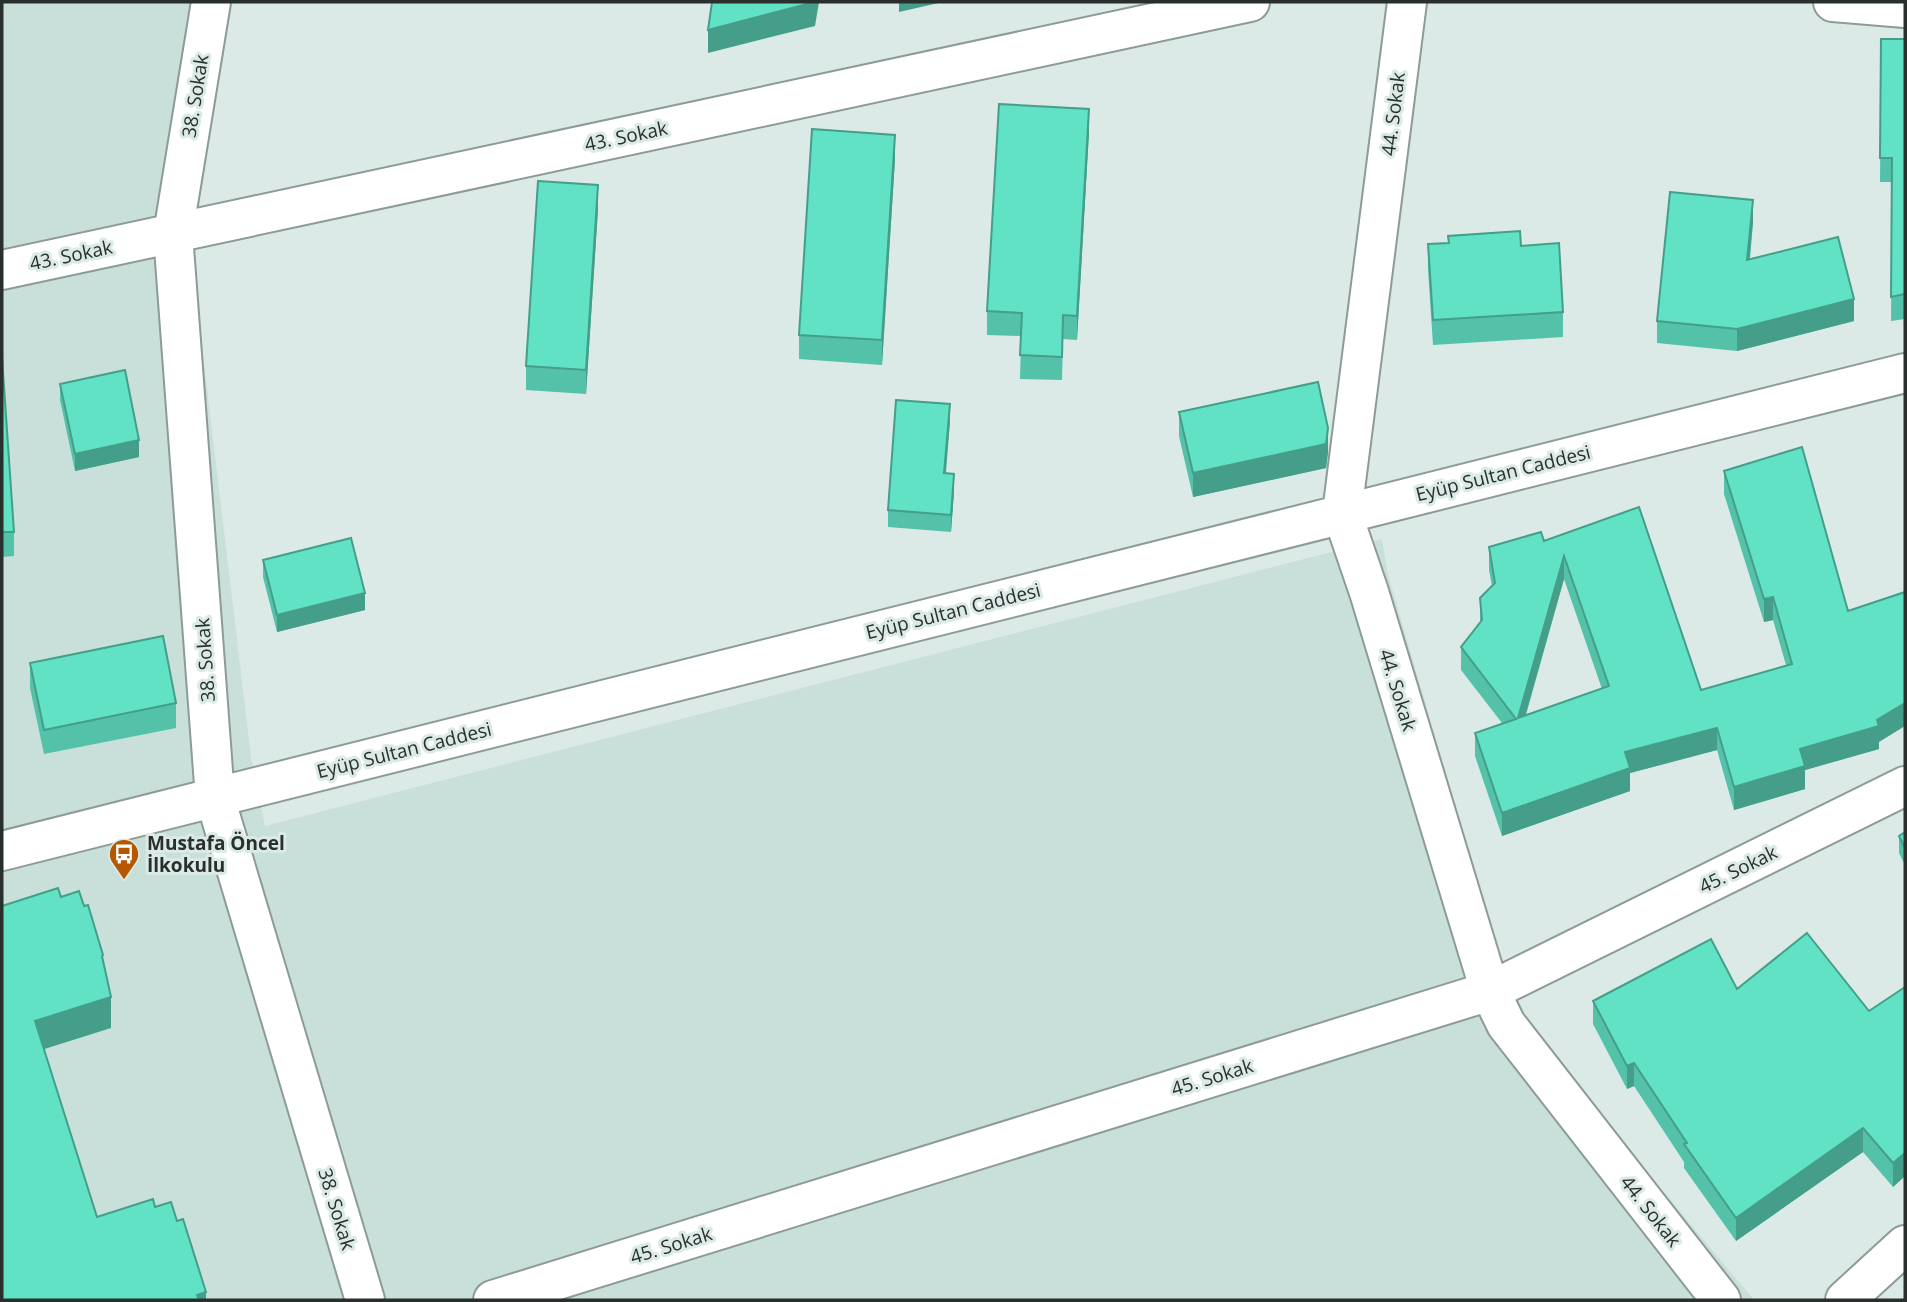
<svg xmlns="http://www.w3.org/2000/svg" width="1907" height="1302" font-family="'Open Sans',sans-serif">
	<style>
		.built { fill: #c8e0d9 }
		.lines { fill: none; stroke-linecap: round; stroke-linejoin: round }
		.minor-casing { stroke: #8d9b97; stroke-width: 42 }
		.minor { stroke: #fff; stroke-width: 38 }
		.wall { fill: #53c2a9; fill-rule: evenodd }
		.shaded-wall { fill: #449e89 }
		.building { fill: #61e2c4; stroke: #449e89; stroke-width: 2; fill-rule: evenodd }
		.labels { text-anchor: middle; stroke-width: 6; stroke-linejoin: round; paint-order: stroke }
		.street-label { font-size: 19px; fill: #292f2d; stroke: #dbeae6 }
		.poi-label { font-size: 19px; font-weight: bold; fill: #292f2d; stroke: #dbeae6; text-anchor: start }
	</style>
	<rect width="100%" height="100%" fill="#dbeae6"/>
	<path class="built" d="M 2,2 L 206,2 L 190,246 L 251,757 L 265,826 L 1382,539 L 1388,575 L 1517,1017 L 1754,1300 L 2,1300 Z"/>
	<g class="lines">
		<g class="minor-casing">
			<path id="minor" d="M 211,2 L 173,234 L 215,798 L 365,1300
				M 1407,2 L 1342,513 L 1369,592 L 1490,991 L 1506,1024 L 1721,1300
				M 1833,2 L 1905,8
				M 2,270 L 1250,2
				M 2,851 L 1905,373
				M 493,1300 L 1490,991 L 1905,786
				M 1845,1300 L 1905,1245"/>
		</g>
		<use href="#minor" class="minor"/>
	</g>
	<path class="wall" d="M 1881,39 L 1905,39 L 1905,319 L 1891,321 L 1892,182 L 1880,182 Z
		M 1089,132 L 1077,340 L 1063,339 L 1062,380 L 1020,379 L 1021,336 L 987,335 L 987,311 Z
		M 895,159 L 882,365 L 799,359 L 799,335 Z
		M 598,209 L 586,394 L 526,390 L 526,366 Z
		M 1753,222 L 1750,260 L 1854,321 L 1737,351 L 1657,343 L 1657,321 Z
		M 1448,236 L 1521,246 L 1563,312 L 1563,337 L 1433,345 L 1428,269 L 1428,244 L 1448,243 Z
		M 2,358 L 14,532 L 14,556 L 2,557 Z
		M 60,384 L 139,457 L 75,471 L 60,400 Z
		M 1179,412 L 1328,452 L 1326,468 L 1193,497 L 1179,436 Z
		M 950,421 L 946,473 L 954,491 L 951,532 L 888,527 L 888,510 Z
		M 1724,471 L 1879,742 L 1879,749 L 1805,770 L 1805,789 L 1734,810 L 1717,750 L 1630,773 L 1630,791 L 1502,836 L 1475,756 L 1475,733 L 1502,723 L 1461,670 L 1461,647 L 1480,622 L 1480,598 L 1492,586 L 1489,570 L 1489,547 L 1544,541 L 1639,507 L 1701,690 L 1786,665 L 1773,620 L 1764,622 L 1724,494 ZM 1564,579 L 1602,689 L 1526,715 Z
		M 263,560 L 365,610 L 277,632 L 263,577 Z
		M 30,663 L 176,703 L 176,728 L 44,754 L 30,688 Z
		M 1905,832 L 1905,865 L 1899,853 L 1899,836 Z
		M 1905,987 L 1905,1176 L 1893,1187 L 1863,1152 L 1736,1241 L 1684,1168 L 1684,1162 L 1634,1086 L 1627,1089 L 1593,1024 L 1593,1001 L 1737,989 L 1869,1011 Z"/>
	<path class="shaded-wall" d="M 815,2 L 819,2 L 815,26 L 708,53 L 708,30 Z
		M 899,2 L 943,2 L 899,12 Z
		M 1089,109 L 1089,132 L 1077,340 L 1077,316 Z
		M 895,135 L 895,159 L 882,365 L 882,340 Z
		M 598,185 L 598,209 L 586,394 L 586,370 Z
		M 1753,200 L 1753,222 L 1747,282 L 1747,260 Z
		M 1854,299 L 1854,321 L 1737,351 L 1737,329 Z
		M 950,404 L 950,421 L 944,490 L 944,473 Z
		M 1328,428 L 1328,452 L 1326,468 L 1193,497 L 1193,473 Z
		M 139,440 L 139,457 L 75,471 L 75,454 Z
		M 954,474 L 954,491 L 951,532 L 951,515 Z
		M 1564,556 L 1564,579 L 1518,741 L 1518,718 Z
		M 365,593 L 365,610 L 277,632 L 277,615 Z
		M 1773,597 L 1773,620 L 1764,622 L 1764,599 Z
		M 1905,703 L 1905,726 L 1879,742 L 1879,749 L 1805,770 L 1805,789 L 1734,810 L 1734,787 L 1800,749 L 1877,720 Z
		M 1717,728 L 1717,750 L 1630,773 L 1630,791 L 1502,836 L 1502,813 L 1625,752 Z
		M 111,997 L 111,1028 L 35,1052 L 35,1021 Z
		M 1634,1063 L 1634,1086 L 1627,1089 L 1627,1066 Z
		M 1863,1128 L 1863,1152 L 1736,1241 L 1736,1218 Z
		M 1905,1153 L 1905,1176 L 1893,1187 L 1893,1163 Z
		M 206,1292 L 206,1300 L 197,1300 L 197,1295 Z"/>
	<path class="building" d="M 712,2 L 815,2 L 708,30 Z
		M 1881,39 L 1905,39 L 1905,294 L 1891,297 L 1892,158 L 1880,158 Z
		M 999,104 L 1089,109 L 1077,316 L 1063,315 L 1062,357 L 1020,355 L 1022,313 L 987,311 Z
		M 812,129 L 895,135 L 882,340 L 799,335 Z
		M 538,181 L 598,185 L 586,370 L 526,366 Z
		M 1670,192 L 1753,200 L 1747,260 L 1838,237 L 1854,299 L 1737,329 L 1657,321 Z
		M 1520,231 L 1521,246 L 1559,243 L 1563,312 L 1433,320 L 1428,244 L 1449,243 L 1448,236 Z
		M 2,358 L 14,532 L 2,532 Z
		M 125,370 L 139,440 L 75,454 L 60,384 Z
		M 1318,382 L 1328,428 L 1326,444 L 1193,473 L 1179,412 Z
		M 896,400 L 950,404 L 944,473 L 954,474 L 951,515 L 888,510 Z
		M 1802,447 L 1848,611 L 1905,592 L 1905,703 L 1877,720 L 1879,726 L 1800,749 L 1805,766 L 1734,787 L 1717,728 L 1625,752 L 1630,768 L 1502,813 L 1475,733 L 1516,719 L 1461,647 L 1482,620 L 1480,598 L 1495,583 L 1489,547 L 1541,532 L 1544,541 L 1639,507 L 1701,690 L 1792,664 L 1773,597 L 1764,599 L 1724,471 ZM 1564,556 L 1609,686 L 1518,718 Z
		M 351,538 L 365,593 L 277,615 L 263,560 Z
		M 163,636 L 176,703 L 44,730 L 30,663 Z
		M 1905,832 L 1905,848 L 1899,836 Z
		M 58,888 L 61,897 L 79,891 L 84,906 L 88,905 L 103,955 L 102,956 L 111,997 L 35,1021 L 97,1217 L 153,1199 L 155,1207 L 171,1202 L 177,1221 L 183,1219 L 206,1292 L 197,1295 L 199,1300 L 2,1300 L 2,906 Z
		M 1807,933 L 1869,1011 L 1905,987 L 1905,1153 L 1893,1163 L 1863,1128 L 1736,1218 L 1684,1144 L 1687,1143 L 1634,1063 L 1627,1066 L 1593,1001 L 1711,939 L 1737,989 Z"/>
	<defs>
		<g id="bus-pin" transform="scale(1.575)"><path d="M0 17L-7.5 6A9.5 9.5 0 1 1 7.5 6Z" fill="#b45700" stroke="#dbeae6"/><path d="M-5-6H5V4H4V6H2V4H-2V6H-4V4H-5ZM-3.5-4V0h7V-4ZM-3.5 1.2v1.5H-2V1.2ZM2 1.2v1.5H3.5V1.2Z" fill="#fff"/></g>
	</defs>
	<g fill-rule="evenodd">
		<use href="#bus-pin" x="124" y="854"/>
	</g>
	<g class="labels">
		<g class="street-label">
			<text transform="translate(195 96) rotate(-81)" y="7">38. Sokak</text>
			<text transform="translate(1393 114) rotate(-83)" y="7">44. Sokak</text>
			<text transform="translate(626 136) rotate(-12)" y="7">43. Sokak</text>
			<text transform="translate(71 255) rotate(-12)" y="7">43. Sokak</text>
			<text transform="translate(1503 473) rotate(-14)" y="7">Eyüp Sultan Caddesi</text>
			<text transform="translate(953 611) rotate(-14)" y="7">Eyüp Sultan Caddesi</text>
			<text transform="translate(205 660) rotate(-94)" y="7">38. Sokak</text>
			<text transform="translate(1398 690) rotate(73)" y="7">44. Sokak</text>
			<text transform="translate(404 750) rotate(-14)" y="7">Eyüp Sultan Caddesi</text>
			<text transform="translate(1738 869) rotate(-26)" y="7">45. Sokak</text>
			<text transform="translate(1212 1077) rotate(-17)" y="7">45. Sokak</text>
			<text transform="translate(337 1209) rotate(73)" y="7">38. Sokak</text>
			<text transform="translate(1651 1211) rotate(52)" y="7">44. Sokak</text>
			<text transform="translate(671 1245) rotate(-17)" y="7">45. Sokak</text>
		</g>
		<g class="poi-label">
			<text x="147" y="850">Mustafa Öncel<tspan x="147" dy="22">İlkokulu</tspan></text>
		</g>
	</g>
	<rect width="1907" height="1302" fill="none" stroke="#292f2d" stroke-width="7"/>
</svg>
